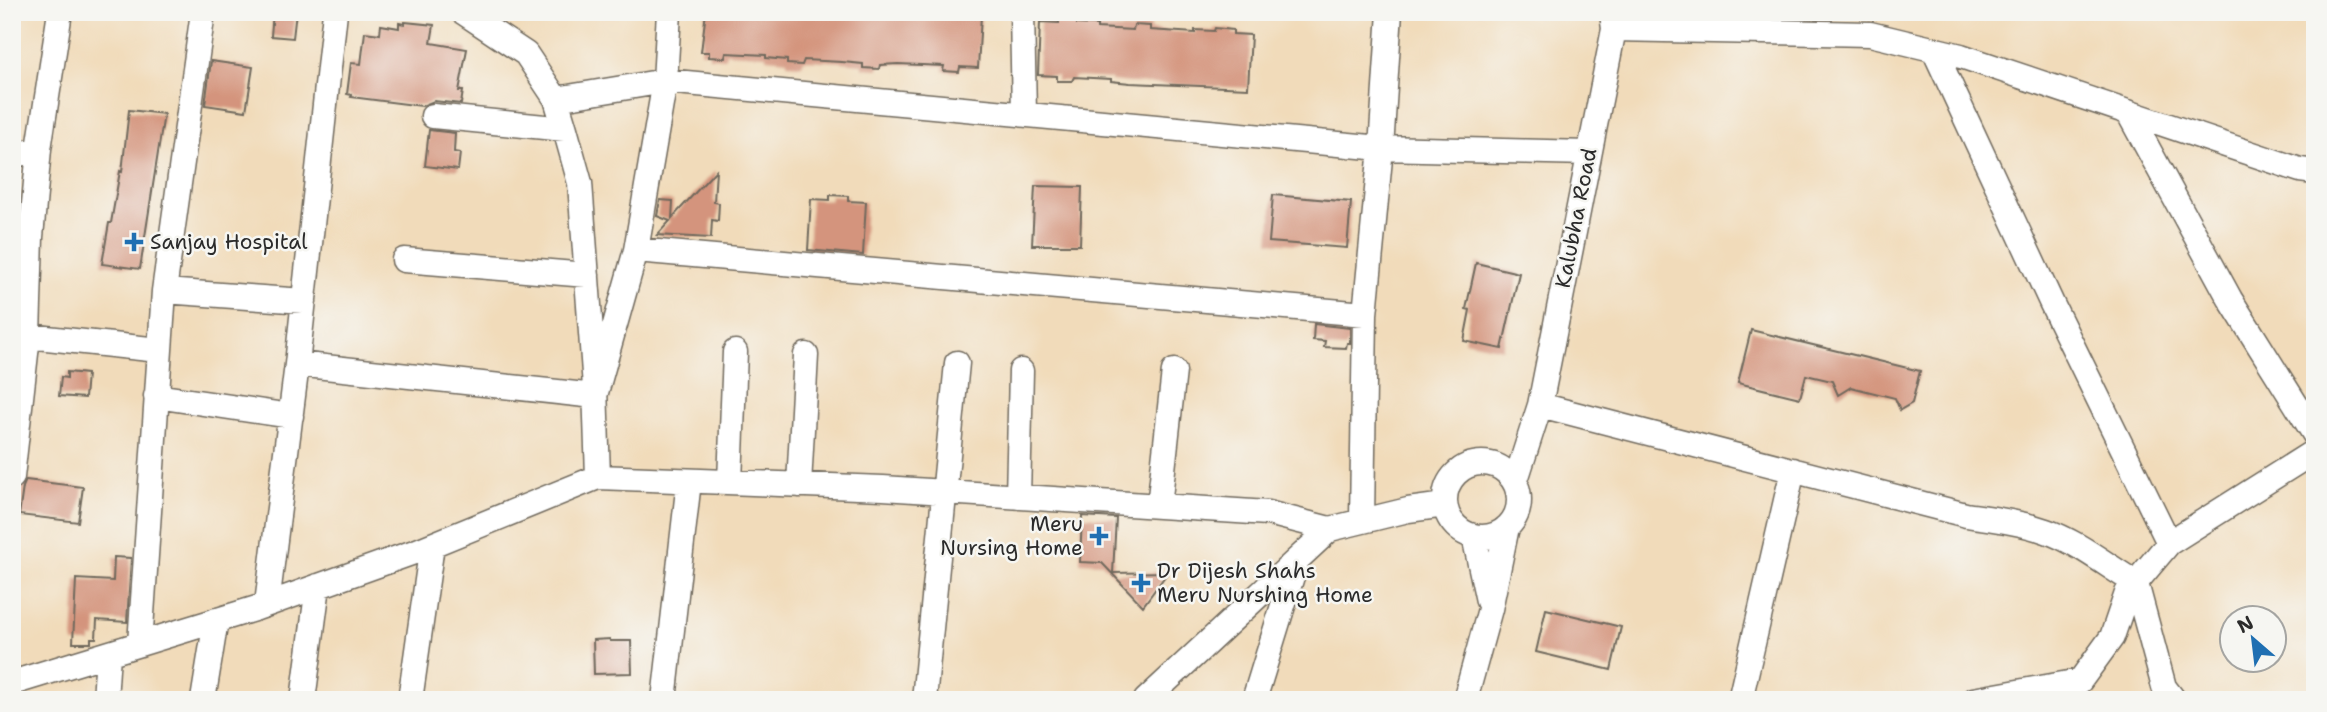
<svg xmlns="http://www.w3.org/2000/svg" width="2327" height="712" font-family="'Shantell Sans',sans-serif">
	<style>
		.building { fill: #d4947d }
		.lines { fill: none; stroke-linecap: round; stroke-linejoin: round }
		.minor-casing { stroke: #70695d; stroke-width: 27 }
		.minor { stroke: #fff; stroke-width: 24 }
		.poi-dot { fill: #1f6fb2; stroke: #f6f6f2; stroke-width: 2.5 }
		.labels { text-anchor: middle; stroke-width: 5; stroke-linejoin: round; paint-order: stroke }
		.street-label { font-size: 21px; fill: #2b2b2b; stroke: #f6f6f2 }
		.poi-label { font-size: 21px; fill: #2b2b2b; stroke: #f6f6f2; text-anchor: start }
	</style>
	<rect width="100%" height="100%" fill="#f6f6f2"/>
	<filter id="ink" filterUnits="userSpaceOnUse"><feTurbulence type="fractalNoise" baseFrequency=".0143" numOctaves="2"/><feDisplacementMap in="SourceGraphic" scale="14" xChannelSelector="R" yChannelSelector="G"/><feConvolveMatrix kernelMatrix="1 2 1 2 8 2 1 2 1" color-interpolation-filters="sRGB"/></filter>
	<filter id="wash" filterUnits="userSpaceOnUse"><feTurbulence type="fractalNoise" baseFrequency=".00686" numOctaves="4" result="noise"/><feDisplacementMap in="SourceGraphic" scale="28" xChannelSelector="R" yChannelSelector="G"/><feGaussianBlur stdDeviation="1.57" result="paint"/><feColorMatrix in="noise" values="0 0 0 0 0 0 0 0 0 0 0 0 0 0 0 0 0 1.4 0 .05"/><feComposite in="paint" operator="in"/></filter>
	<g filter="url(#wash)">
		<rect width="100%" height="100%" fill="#f1dbba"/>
		<g id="blocks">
			<path class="building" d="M 273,12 L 296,12 L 293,38 L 271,36 Z
				M 706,12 L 964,12 L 981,15 L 978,68 L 960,67 L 959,72 L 943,71 L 944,66 L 898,64 L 880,65 L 879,69 L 863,68 L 863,64 L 842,62 L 804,60 L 802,65 L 787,64 L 787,60 L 766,58 L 766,55 L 726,53 L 725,58 L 709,57 L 709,52 L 701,52 Z
				M 1059,18 L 1077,19 L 1077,24 L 1097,25 L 1097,28 L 1133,30 L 1134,25 L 1150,26 L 1150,30 L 1195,33 L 1195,30 L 1214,31 L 1215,28 L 1233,30 L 1233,34 L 1251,35 L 1248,88 L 1130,83 L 1111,81 L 1111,79 L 1074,77 L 1072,81 L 1057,81 L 1057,76 L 1038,75 L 1040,22 L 1059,23 Z
				M 405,22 L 434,25 L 431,43 L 467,49 L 459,91 L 463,91 L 461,104 L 434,101 L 422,106 L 351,97 L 352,95 L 347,94 L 351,63 L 361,64 L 365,32 L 380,34 L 381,25 L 399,28 L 399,23 L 405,24 Z
				M 211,61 L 253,67 L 246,111 L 205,105 Z
				M 129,110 L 164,114 L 140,269 L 102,264 L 109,223 L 111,223 L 120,171 L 122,172 Z
				M 429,130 L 455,133 L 454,152 L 460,153 L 458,170 L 425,166 Z
				M 716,170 L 714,202 L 719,203 L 718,221 L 712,220 L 711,238 L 657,235 L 670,221 L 657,216 L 660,200 L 673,201 L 672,218 Z
				M 1035,186 L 1082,187 L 1080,245 L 1032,245 Z
				M 830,195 L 848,196 L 848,201 L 866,202 L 863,255 L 808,250 L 811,199 L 830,200 Z
				M 1273,195 L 1351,202 L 1347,248 L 1269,242 Z
				M 1476,263 L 1519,273 L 1502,349 L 1464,341 L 1470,310 L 1466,309 Z
				M 1314,324 L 1350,328 L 1350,343 L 1347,343 L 1346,348 L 1324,347 L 1325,341 L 1313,340 Z
				M 1751,330 L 1920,371 L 1912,403 L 1900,410 L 1895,398 L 1851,387 L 1838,395 L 1832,381 L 1806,375 L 1800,398 L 1738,383 Z
				M 67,372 L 87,374 L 85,398 L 59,396 L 61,377 L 67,378 Z
				M 26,480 L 83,487 L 78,522 L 19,515 L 23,487 Z
				M 1082,516 L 1116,518 L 1113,573 L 1168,572 L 1143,606 L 1102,563 L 1080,562 Z
				M 114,557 L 131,558 L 127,622 L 97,620 L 96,638 L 91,638 L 91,643 L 73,643 L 76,579 L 113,581 Z
				M 1546,609 L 1621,627 L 1611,670 L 1536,652 Z
				M 610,639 L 610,641 L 631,641 L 632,673 L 594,674 L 593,640 Z"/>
		</g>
	</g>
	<g filter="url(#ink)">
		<use href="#blocks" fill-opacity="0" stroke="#70695d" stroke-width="2"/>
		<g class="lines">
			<g class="minor-casing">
				<path id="minor" d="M 463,12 L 526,54 L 556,99 L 565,129 L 580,183 L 595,387 L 598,477
					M 1022,12 L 1024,114
					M 1614,29 L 1870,34 L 1961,56 L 2300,170 L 2315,172
					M 1934,50 L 2052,304 L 2169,543
					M 556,99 L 665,81 L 1381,148 L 1589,153
					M 2128,112 L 2230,299 L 2315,435
					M 433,116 L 565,129
					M 12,156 L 39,149
					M 636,250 L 1365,314
					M 404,260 L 587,275
					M 164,291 L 304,301
					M 13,339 L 28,336 L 159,350
					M 297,364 L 595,396 L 636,250 L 665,81 L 669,12
					M 156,396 L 291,416
					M 1540,405 L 1966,515 C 1993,519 2020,522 2046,531 C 2078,542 2107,566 2136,583 L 2164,687 L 2174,700
					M1445 500a37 37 0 1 1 74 0a37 37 0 1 1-74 0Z
					M 12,477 L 28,336 L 31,237 L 39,149 L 60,12
					M 730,482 L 735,352
					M 1515,483 L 1540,405 L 1614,29 L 1612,13
					M 799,485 L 806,355
					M 1018,497 L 1021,371
					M 1159,506 L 1174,371
					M 1362,520 L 1365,314 L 1381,148 L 1390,12
					M 1474,536 L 1488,601
					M 267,604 L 297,364 L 335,12
					M 140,644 L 164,291 L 203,12
					M 12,683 L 257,608 L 417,551 L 598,477 L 883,488 L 1268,513 L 1330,529
					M 105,700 L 108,654
					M 203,700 L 216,620
					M 303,700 L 318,586
					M 410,700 L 432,545
					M 664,700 L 689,481
					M 924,700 L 957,363
					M 1146,700 L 1330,529 L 1408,510 L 1445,505
					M 1254,700 L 1297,560
					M 1465,700 L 1490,609 L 1507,527
					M 1740,700 L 1793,470
					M 1973,700 L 2080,681 L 2112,637 L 2127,593 L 2169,543 L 2315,451"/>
			</g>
			<use href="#minor" class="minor"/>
		</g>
	</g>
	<g class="poi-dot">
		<path d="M130.5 231.5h7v7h7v7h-7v7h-7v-7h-7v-7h7z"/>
		<path d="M1095.5 525.5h7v7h7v7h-7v7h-7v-7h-7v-7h7z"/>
		<path d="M1137.5 572.5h7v7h7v7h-7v7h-7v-7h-7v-7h7z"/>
	</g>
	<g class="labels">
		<g class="street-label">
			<text transform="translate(1576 218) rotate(-79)" y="7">Kalubha Road</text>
		</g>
		<g class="poi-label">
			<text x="150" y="249">Sanjay Hospital</text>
			<text x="1083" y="531" text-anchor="end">Meru<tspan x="1083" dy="24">Nursing Home</tspan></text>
			<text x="1157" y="578">Dr Dijesh Shahs<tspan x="1157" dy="24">Meru Nurshing Home</tspan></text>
		</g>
	</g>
	<rect width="2327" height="712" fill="none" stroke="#f6f6f2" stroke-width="42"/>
	<g transform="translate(2253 639) rotate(332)"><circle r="33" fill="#f6f6f2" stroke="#a5a5a2" stroke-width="2"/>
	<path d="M0-5L12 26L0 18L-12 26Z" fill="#1f6fb2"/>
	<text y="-10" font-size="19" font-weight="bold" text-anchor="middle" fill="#2b2b2b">N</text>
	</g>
</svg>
